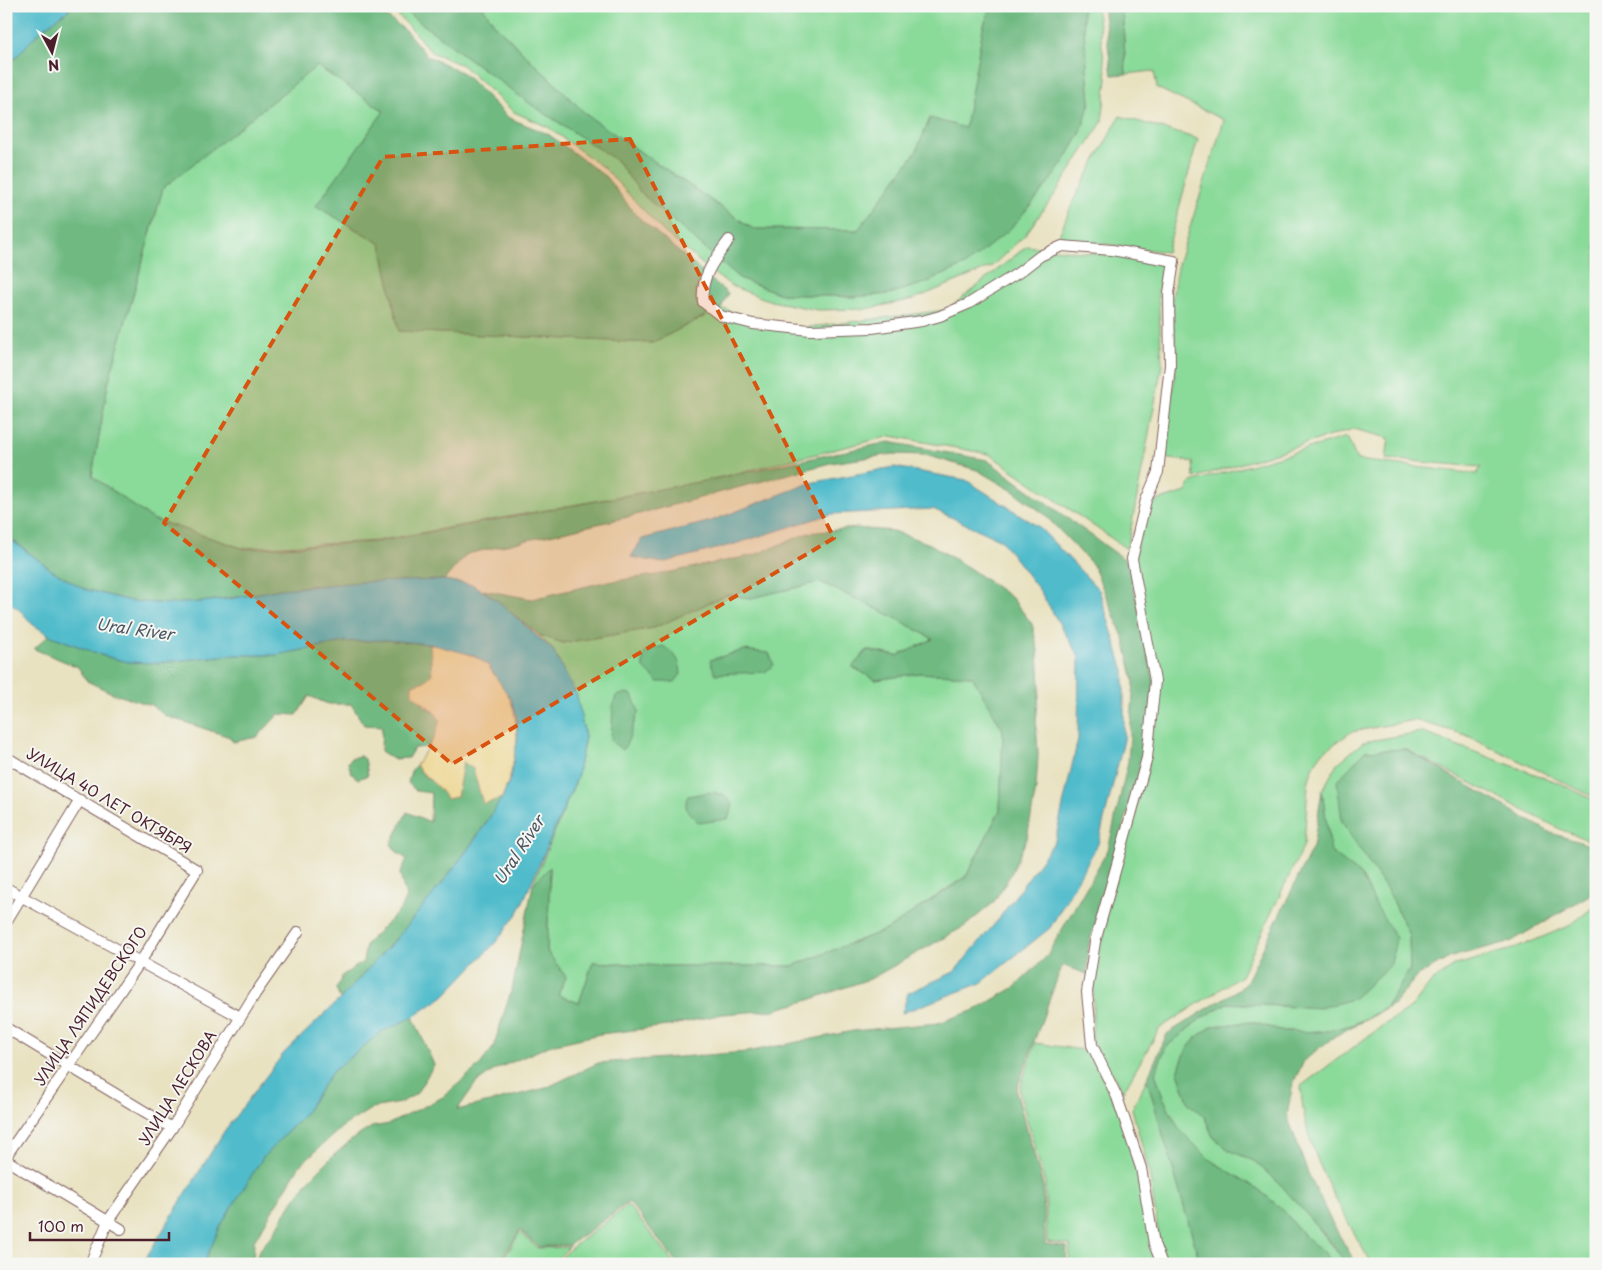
<svg xmlns="http://www.w3.org/2000/svg" width="1602" height="1270" font-family="'Playpen Sans',sans-serif">
	<style>
		.green { fill: #8ada9a; stroke: #6a7c62 }
		.forest { fill: #6fba82; stroke: #5c6c56 }
		.sand { fill: #eeda9e; stroke: #9c7c64 }
		.water { fill: #50bbcb; stroke: #4d6d7b }
		.lines { fill: none; stroke-linecap: round; stroke-linejoin: round }
		.minor-casing { stroke: #826360; stroke-width: 12 }
		.minor { stroke: #fff; stroke-width: 10 }
		.marked { fill: #d8530f; fill-opacity: 0.2; stroke: #d8530f; stroke-width: 4; stroke-dasharray: 10 6; stroke-linejoin: round }
		.labels { text-anchor: middle; stroke-width: 4; stroke-linejoin: round; paint-order: stroke }
		.street-label { font-size: 15px; fill: #4a1f2b; stroke: #f6f6f2 }
		.water-label { font-size: 16px; font-style: italic; fill: #4c5663; stroke: #f6f6f2 }
	</style>
	<rect width="100%" height="100%" fill="#f6f6f2"/>
	<filter id="ink" filterUnits="userSpaceOnUse"><feTurbulence type="fractalNoise" baseFrequency=".02" numOctaves="2"/><feDisplacementMap in="SourceGraphic" scale="10" xChannelSelector="R" yChannelSelector="G"/><feConvolveMatrix kernelMatrix="1 2 1 2 8 2 1 2 1" color-interpolation-filters="sRGB"/></filter>
	<filter id="wash" filterUnits="userSpaceOnUse"><feTurbulence type="fractalNoise" baseFrequency=".0096" numOctaves="4" result="noise"/><feDisplacementMap in="SourceGraphic" scale="20" xChannelSelector="R" yChannelSelector="G"/><feGaussianBlur stdDeviation="1.12" result="paint"/><feColorMatrix in="noise" values="0 0 0 0 0 0 0 0 0 0 0 0 0 0 0 0 0 1.4 0 .05"/><feComposite in="paint" operator="in"/></filter>
	<g filter="url(#wash)">
		<rect width="100%" height="100%" fill="#e9e2c1"/>
		<path class="green" d="M 388,6 L 405,6 L 409,14 L 529,103 L 616,160 L 642,194 L 739,278 L 781,294 L 853,297 L 889,294 L 925,283 L 967,264 L 1040,194 L 1065,160 L 1081,132 L 1090,102 L 1082,6 L 1096,6 L 1107,79 L 1102,122 L 1055,194 L 1025,235 L 991,267 L 914,299 L 866,309 L 818,310 L 771,301 L 734,287 L 717,276 L 664,232 L 604,168 L 548,127 L 514,112 L 462,65 L 431,52 L 409,26 Z
			M 482,6 L 991,6 L 983,28 L 965,129 L 930,119 L 916,152 L 858,230 L 753,229 L 588,116 L 495,25 Z
			M 1122,6 L 1596,6 L 1596,798 L 1466,735 L 1414,720 L 1351,732 L 1323,752 L 1313,766 L 1308,784 L 1304,845 L 1241,976 L 1160,1028 L 1123,1092 L 1092,1042 L 1095,952 L 1149,760 L 1134,558 L 1144,505 L 1186,492 L 1191,482 L 1347,437 L 1357,460 L 1477,474 L 1481,467 L 1386,459 L 1389,438 L 1353,429 L 1194,478 L 1193,462 L 1163,458 L 1176,367 L 1172,299 L 1177,268 L 1224,120 L 1157,88 L 1154,71 L 1126,74 Z
			M 317,65 L 384,111 L 316,206 L 381,244 L 399,331 L 652,343 L 721,308 L 787,330 L 947,310 L 1027,246 L 1163,261 L 1158,292 L 1162,365 L 1127,549 L 989,454 L 891,436 L 704,481 L 376,541 L 242,548 L 152,519 L 92,476 L 108,384 L 163,188 Z
			M 1120,116 L 1198,139 L 1167,252 L 1058,238 L 1074,199 Z
			M 820,582 L 894,617 L 933,639 L 897,656 L 867,650 L 853,667 L 876,680 L 919,673 L 972,676 L 1003,730 L 1000,810 L 966,876 L 888,929 L 792,966 L 663,966 L 593,962 L 579,1003 L 558,995 L 566,977 L 547,951 L 550,868 L 533,884 L 577,778 L 585,737 L 577,696 L 553,650 L 539,635 L 563,643 L 654,628 L 726,595 L 751,598 Z
			M 1421,732 L 1559,783 L 1596,801 L 1596,843 L 1562,830 L 1405,749 L 1365,751 L 1342,822 L 1391,896 L 1409,935 L 1410,969 L 1385,1009 L 1352,1025 L 1321,1032 L 1284,1031 L 1251,1022 L 1213,1026 L 1198,1036 L 1186,1050 L 1178,1072 L 1189,1104 L 1204,1115 L 1213,1137 L 1229,1150 L 1254,1161 L 1280,1184 L 1302,1208 L 1345,1261 L 1345,1264 L 1330,1264 L 1325,1253 L 1305,1237 L 1283,1210 L 1258,1189 L 1210,1160 L 1179,1129 L 1163,1097 L 1155,1073 L 1166,1047 L 1200,1019 L 1227,1003 L 1293,1007 L 1376,905 L 1361,875 L 1331,853 L 1322,791 L 1337,764 L 1363,742 Z
			M 1596,905 L 1596,1264 L 1371,1264 C 1342,1209 1302,1150 1301,1086 L 1382,1026 L 1412,1007 L 1432,981 L 1456,965 L 1516,948 L 1569,926 Z
			M 1035,1043 L 1089,1051 L 1119,1111 L 1138,1173 L 1157,1264 L 1069,1264 L 1070,1245 L 1047,1242 L 1045,1184 L 1019,1091 Z
			M 1147,1079 L 1199,1259 L 1190,1264 L 1166,1264 L 1160,1245 L 1149,1171 L 1132,1109 Z
			M 628,1205 L 675,1264 L 555,1264 L 570,1249 Z
			M 520,1232 L 537,1248 L 569,1247 L 552,1264 L 501,1264 Z"/>
		<path class="forest" d="M 74,6 L 382,6 L 386,16 L 406,31 L 427,56 L 463,73 L 509,118 L 548,134 L 606,177 L 637,216 L 728,294 L 721,308 L 652,343 L 399,331 L 381,244 L 316,206 L 384,111 L 317,66 L 163,188 L 108,384 L 92,476 L 152,519 L 245,549 L 376,542 L 704,481 L 889,442 L 987,460 L 1128,562 L 1154,684 L 1145,758 L 1115,853 L 1088,948 L 1087,974 L 1062,965 L 1016,1091 L 1043,1186 L 1045,1244 L 1067,1247 L 1066,1264 L 678,1264 L 629,1202 L 569,1245 L 538,1247 L 520,1230 L 499,1264 L 256,1264 L 258,1252 L 274,1233 L 289,1207 L 310,1179 L 334,1155 L 354,1138 L 372,1127 L 389,1124 L 443,1097 L 479,1066 L 493,1048 L 513,985 L 533,884 L 550,867 L 547,951 L 566,977 L 558,995 L 579,1003 L 593,962 L 663,966 L 792,966 L 888,929 L 966,877 L 1000,810 L 1003,730 L 972,676 L 919,673 L 876,680 L 852,667 L 867,650 L 897,656 L 933,639 L 894,617 L 820,582 L 751,598 L 726,595 L 654,628 L 563,643 L 539,635 L 483,590 L 532,599 L 600,583 L 656,575 L 754,555 L 808,533 L 855,528 L 893,531 L 930,544 L 969,568 L 1012,598 L 1032,624 L 1038,650 L 1040,687 L 1036,720 L 1038,755 L 1036,789 L 1027,838 L 1011,874 L 993,903 L 965,926 L 872,978 L 809,1000 L 774,1010 L 723,1014 L 668,1026 L 600,1034 L 551,1045 L 496,1069 L 476,1083 L 457,1110 L 546,1088 L 598,1063 L 747,1052 L 853,1031 L 938,1023 L 975,1010 L 1015,987 L 1046,957 L 1108,850 L 1128,762 L 1134,681 L 1124,639 L 1093,565 L 1043,513 L 1013,491 L 977,470 L 925,455 L 893,454 L 830,463 L 628,517 L 467,554 L 444,580 L 309,586 L 201,602 L 169,604 L 130,601 L 84,589 L 53,571 L 6,535 L 6,68 L 41,30 Z
			M 405,6 L 482,6 L 495,25 L 588,116 L 753,229 L 858,230 L 916,152 L 930,118 L 965,128 L 983,28 L 991,6 L 1082,6 L 1090,102 L 1081,132 L 1065,160 L 1040,194 L 1010,229 L 967,264 L 925,283 L 889,294 L 853,297 L 781,294 L 739,278 L 642,194 L 616,160 L 529,103 L 409,14 Z
			M 1103,6 L 1122,6 L 1126,74 L 1112,75 Z
			M 49,635 L 104,656 L 128,662 L 156,663 L 229,655 L 276,655 L 343,642 L 385,640 L 430,644 L 432,674 L 425,681 L 412,685 L 424,706 L 435,712 L 441,720 L 434,738 L 428,747 L 414,748 L 408,758 L 393,759 L 381,751 L 382,726 L 364,725 L 351,704 L 328,704 L 309,696 L 297,715 L 279,714 L 257,737 L 233,742 L 230,737 L 166,716 L 151,705 L 114,694 L 87,681 L 78,667 L 34,649 Z
			M 663,646 C 676,654 680,660 681,674 L 675,682 L 658,682 L 643,667 L 643,657 L 648,650 Z
			M 744,650 L 769,653 L 774,665 L 765,672 L 715,674 L 710,660 Z
			M 627,693 L 632,695 L 639,712 C 632,724 630,743 622,750 L 611,741 L 613,706 L 616,696 Z
			M 1405,749 L 1551,833 L 1596,847 L 1596,891 L 1512,941 L 1451,957 L 1417,976 L 1394,1004 L 1335,1036 L 1305,1059 L 1293,1083 L 1287,1115 L 1307,1171 L 1331,1221 L 1356,1264 L 1345,1264 L 1336,1248 L 1280,1184 L 1254,1161 L 1229,1150 L 1213,1137 L 1204,1116 L 1189,1104 L 1178,1072 L 1186,1050 L 1198,1036 L 1213,1026 L 1251,1022 L 1284,1031 L 1321,1032 L 1352,1025 L 1385,1009 L 1410,969 L 1409,935 L 1391,896 L 1342,822 L 1337,781 L 1365,751 Z
			M 360,756 L 365,759 L 368,775 L 358,779 L 352,774 L 348,763 L 351,758 Z
			M 463,761 L 473,769 L 483,803 L 502,798 C 456,872 400,936 340,999 L 336,989 L 343,975 L 363,962 L 366,944 L 400,910 L 406,897 L 400,874 L 407,859 L 398,853 L 391,844 L 407,812 L 430,822 L 431,793 L 416,791 L 408,783 L 411,771 L 416,765 L 424,776 L 440,787 L 447,799 L 457,796 Z
			M 1322,791 L 1331,852 L 1361,875 L 1376,905 L 1396,938 L 1391,964 L 1353,999 L 1320,1008 L 1227,1003 L 1200,1019 L 1166,1047 L 1155,1073 L 1163,1097 L 1179,1129 L 1210,1160 L 1258,1189 L 1283,1210 L 1305,1237 L 1325,1253 L 1330,1264 L 1190,1264 L 1199,1259 L 1147,1079 L 1167,1034 L 1245,985 L 1313,847 Z
			M 711,792 L 725,795 L 733,805 L 728,819 L 699,823 C 690,814 682,809 688,796 Z
			M 413,1017 L 434,1065 L 416,1094 L 400,1103 L 372,1108 L 342,1127 L 300,1165 L 254,1241 L 253,1264 L 203,1264 L 222,1223 L 263,1157 L 302,1117 L 332,1072 L 381,1032 Z"/>
		<path class="sand" d="M 430,644 C 448,649 469,651 485,663 C 492,668 499,679 504,687 C 525,723 517,761 502,798 L 483,804 L 473,769 L 463,762 L 457,797 L 446,799 C 439,784 425,779 416,765 L 434,738 L 440,720 C 434,709 422,703 412,694 L 412,685 L 425,681 L 432,674 Z"/>
		<path class="water" d="M 6,6 L 74,6 L 41,30 L 6,68 Z
			M 894,467 L 966,480 L 1039,527 L 1099,590 L 1124,671 L 1124,740 L 1098,844 L 1050,928 L 981,983 L 902,1013 L 908,993 L 954,972 L 998,920 L 1055,841 L 1078,739 L 1079,657 L 1040,591 L 1001,540 L 933,509 L 831,514 L 735,544 L 662,563 L 631,557 L 642,539 L 711,521 L 810,483 Z
			M 6,536 L 53,571 L 84,589 L 130,601 L 169,604 L 201,602 L 235,598 L 280,589 L 361,582 L 444,580 L 473,585 L 498,601 L 553,650 L 577,696 L 585,737 L 577,778 L 519,911 L 496,942 L 444,996 L 413,1017 L 381,1032 L 332,1072 L 302,1117 L 263,1157 L 222,1223 L 203,1264 L 142,1264 L 225,1130 L 284,1053 L 340,999 L 396,939 L 444,881 L 479,834 L 502,798 L 510,779 L 518,737 L 516,714 L 511,699 L 487,664 L 473,655 L 430,644 L 385,640 L 343,642 L 276,655 L 229,655 L 156,663 L 128,662 L 104,656 L 49,635 L 32,624 L 22,612 L 6,600 Z"/>
	</g>
	<g filter="url(#ink)">
		<g class="lines">
			<g class="minor-casing">
				<path id="minor" d="M 729,240 C 715,259 700,277 703,302 L 721,316 L 753,324 L 810,330 L 872,328 L 922,321 L 940,316 L 968,304 L 1018,273 L 1040,256 L 1062,246 L 1112,250 L 1174,261 L 1169,293 L 1170,365 L 1158,472 L 1146,500 L 1132,559 L 1155,681 L 1147,758 L 1095,942 L 1087,992 L 1092,1045 L 1117,1097 L 1141,1168 L 1154,1244 L 1162,1264
					M 6,757 L 197,870 L 141,961 L 6,1156
					M 6,888 L 240,1017
					M 6,922 L 80,800
					M 6,1028 L 172,1128
					M 6,1160 L 121,1229
					M 90,1264 L 108,1221 L 172,1128 L 255,994 L 298,932"/>
			</g>
			<use href="#minor" class="minor"/>
		</g>
	</g>
	<path class="marked" d="M 630,139 L 834,538 L 452,764 L 164,523 L 383,157 Z"/>
	<g class="labels">
		<g class="street-label">
			<text transform="translate(109 801) rotate(31)" y="5">УЛИЦА 40 ЛЕТ ОКТЯБРЯ</text>
			<text transform="translate(91 1006) rotate(-56)" y="5">УЛИЦА ЛЯПИДЕВСКОГО</text>
			<text transform="translate(178 1088) rotate(-58)" y="5">УЛИЦА ЛЕСКОВА</text>
		</g>
		<g class="water-label">
			<text transform="translate(135 629) rotate(8)" y="6">Ural River</text>
			<text transform="translate(519 850) rotate(-57)" y="6">Ural River</text>
		</g>
	</g>
	<rect width="1602" height="1270" fill="none" stroke="#f6f6f2" stroke-width="25"/>
	<g transform="translate(52 52) rotate(173)" stroke="#f6f6f2" stroke-width="4" paint-order="stroke">
	<path d="M0-4L9 19L0 12L-9 19Z" fill="#4a1f2b"/>
	<text y="-8" font-size="14" font-weight="bold" text-anchor="middle" fill="#4a1f2b">N</text>
	</g>
	<path d="M30 1232v8h139v-8" fill="none" stroke="#4a1f2b" stroke-width="2.5"/>
	<text x="38" y="1232" font-size="15" fill="#4a1f2b" stroke="#f6f6f2" stroke-width="4" paint-order="stroke">100 m</text>
</svg>
